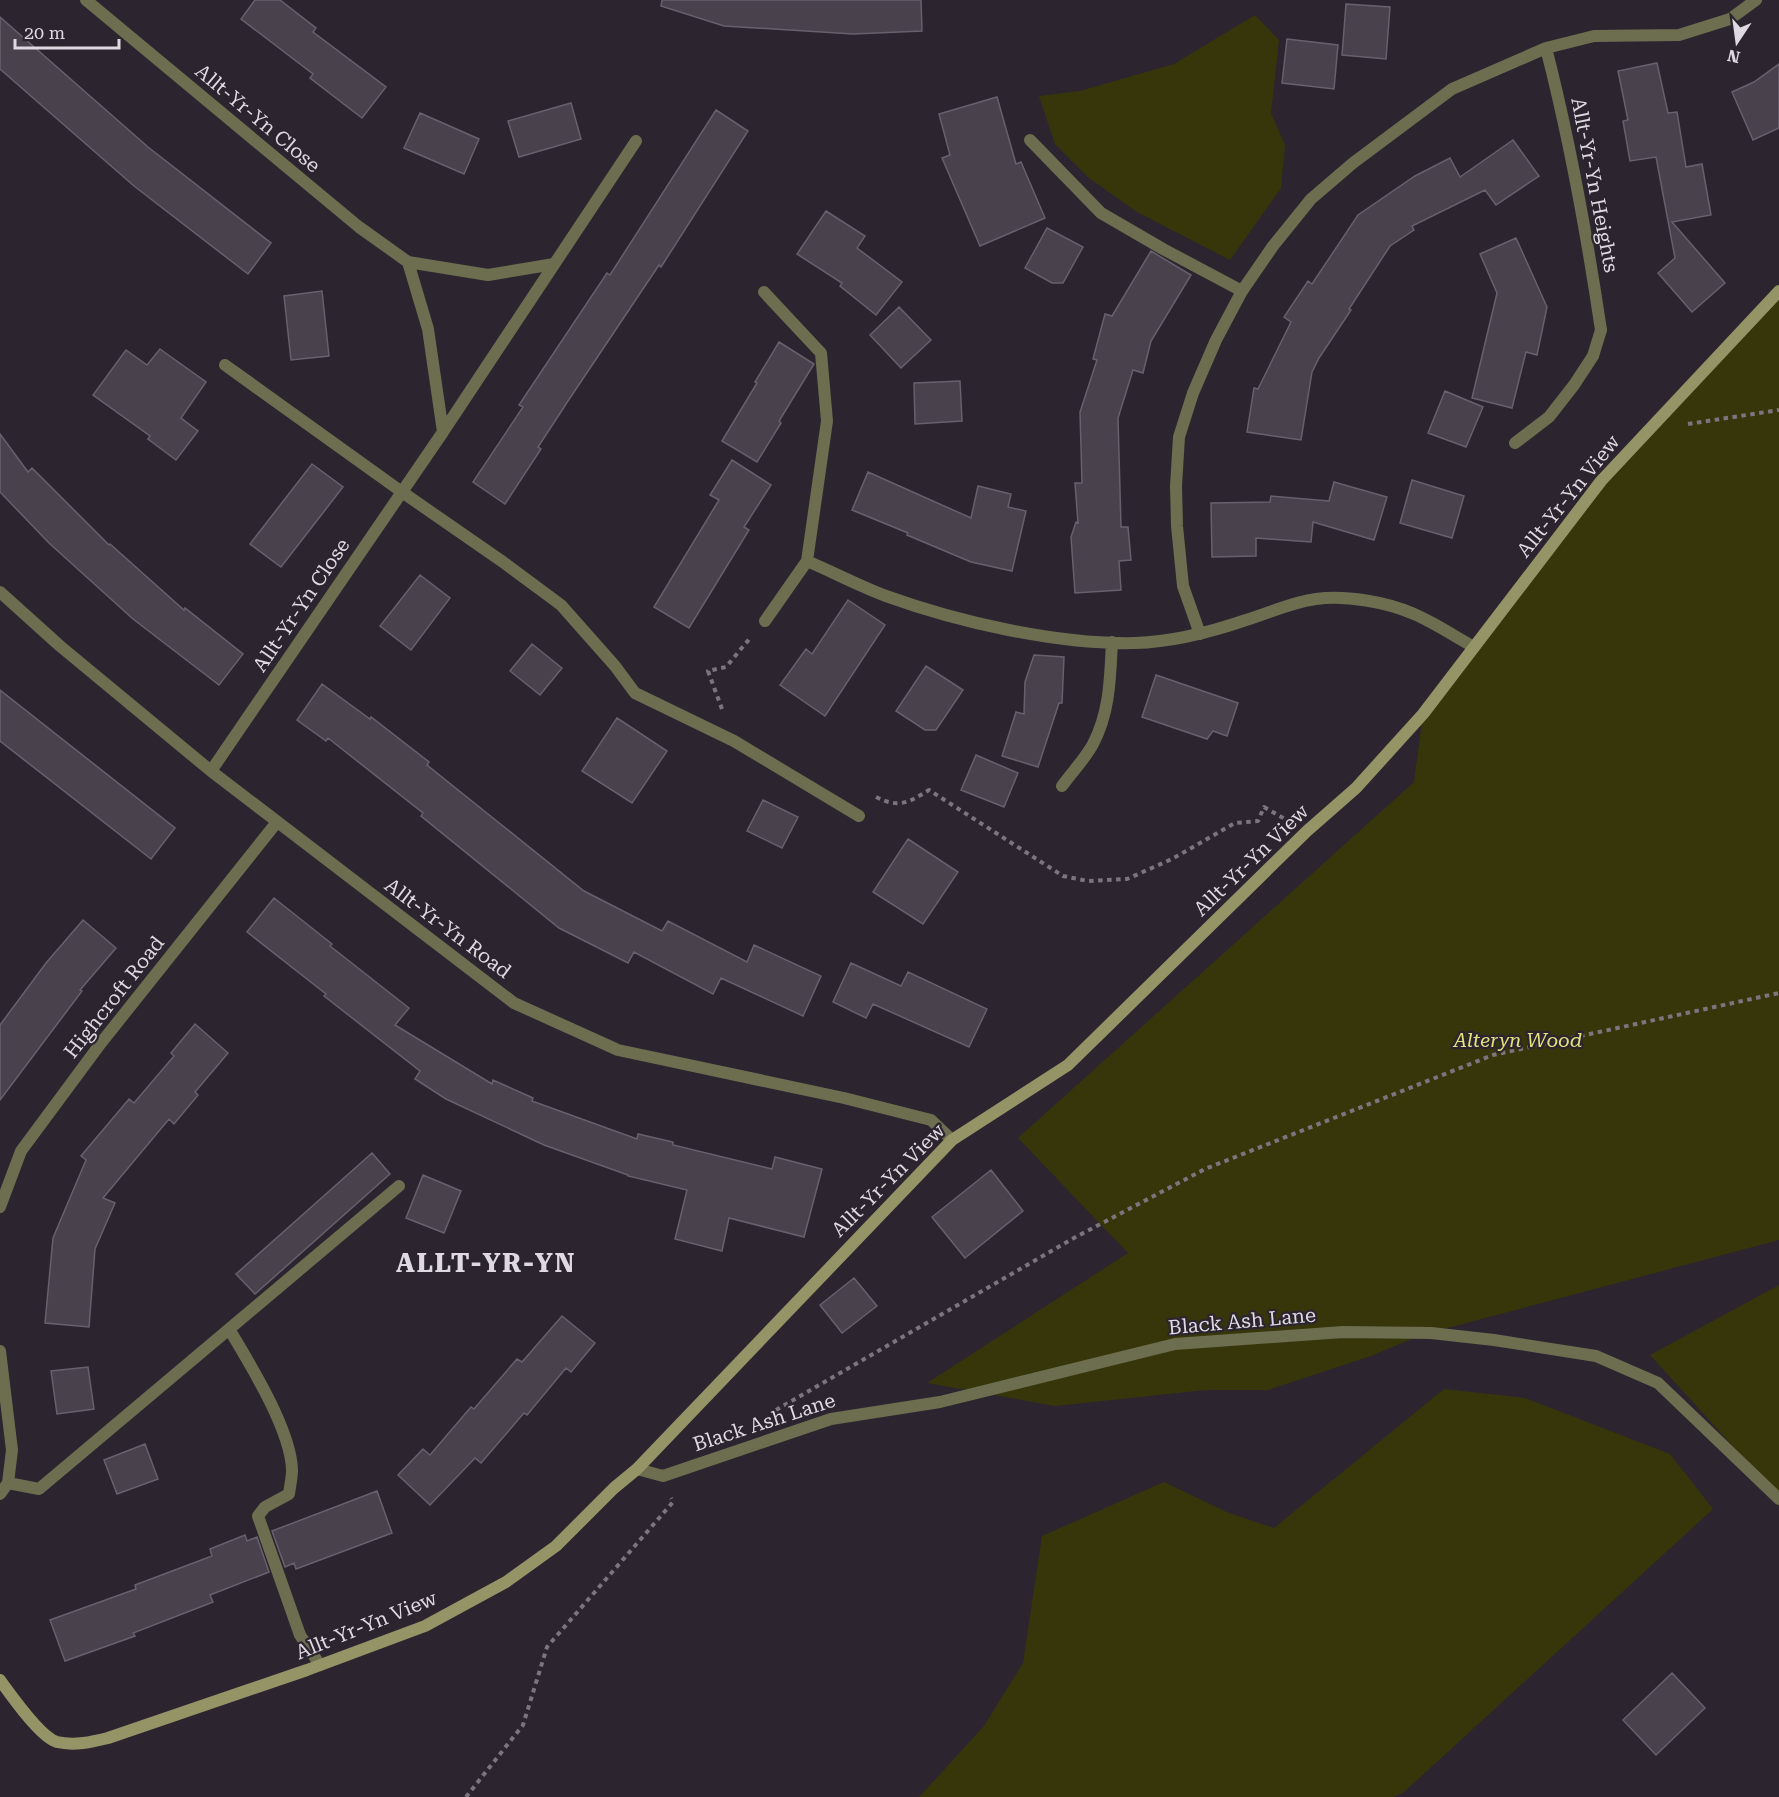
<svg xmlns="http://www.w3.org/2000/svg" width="1779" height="1797" font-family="'Roboto Serif',serif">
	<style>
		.green { fill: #37360b }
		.building { fill: #49414c; stroke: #69606d; stroke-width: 1.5 }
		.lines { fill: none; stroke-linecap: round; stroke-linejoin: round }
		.path { stroke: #7c757f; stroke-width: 4; stroke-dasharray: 4.5 4.5; stroke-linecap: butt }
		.lane { stroke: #6d6d50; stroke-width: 12 }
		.street { stroke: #6d6d50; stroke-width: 12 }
		.secondary { stroke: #949466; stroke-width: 12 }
		.labels { text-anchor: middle; stroke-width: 4.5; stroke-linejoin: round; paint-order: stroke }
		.street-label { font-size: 20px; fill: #dfdae1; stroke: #2c242f }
		.park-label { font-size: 20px; font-style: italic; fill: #e3e17c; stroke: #2c242f }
		.district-label { font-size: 26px; font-weight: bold; letter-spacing: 1.5px; fill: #dfdae1; stroke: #2c242f }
	</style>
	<rect width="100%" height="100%" fill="#2c242f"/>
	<path class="green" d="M 1255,15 L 1279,40 L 1271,113 L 1285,145 L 1281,188 L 1230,260 L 1137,212 L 1089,178 L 1055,144 L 1039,96 L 1080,91 L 1174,64 Z
		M 1779,291 L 1779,1240 L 1421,1335 L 1371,1356 L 1268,1390 L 1206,1390 L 1055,1406 L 927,1383 L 1128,1253 L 1018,1138 L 1414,782 L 1423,714 L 1601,481 Z
		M 1779,1285 L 1779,1497 L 1650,1355 Z
		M 1444,1389 L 1525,1398 L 1670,1454 L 1713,1509 L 1403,1793 L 1393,1797 L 919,1797 L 984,1726 L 1023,1663 L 1042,1536 L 1164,1482 L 1229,1513 L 1274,1528 Z"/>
	<path class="building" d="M 255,0 L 280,0 L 316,28 L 313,32 L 386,87 L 362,118 L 310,78 L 313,74 L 241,19 Z
		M 662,0 L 921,0 L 922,31 L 853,34 L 724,26 L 661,6 Z
		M 1346,4 L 1390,7 L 1386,59 L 1342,55 Z
		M 0,17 L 148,147 L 271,243 L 248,274 L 134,186 L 0,69 Z
		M 1287,39 L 1338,45 L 1334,89 L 1282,83 Z
		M 1657,63 L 1668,113 L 1677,112 L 1686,167 L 1702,164 L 1711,215 L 1672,222 L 1725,283 L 1692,312 L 1658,273 L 1675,258 L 1656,157 L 1630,161 L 1623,121 L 1628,120 L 1618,71 Z
		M 1779,64 L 1779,128 L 1753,140 L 1732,92 L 1754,82 Z
		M 997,97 L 1016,164 L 1021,162 L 1045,218 L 980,246 L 942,158 L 950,155 L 939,114 Z
		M 571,103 L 581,139 L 519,157 L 508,121 Z
		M 716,110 L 748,131 L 661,267 L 659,265 L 568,401 L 538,447 L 541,449 L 505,504 L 473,482 L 523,407 L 519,405 L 607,273 L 610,275 Z
		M 420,113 L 479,139 L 464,174 L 404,148 Z
		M 1513,140 L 1539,176 L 1496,205 L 1485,190 L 1412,226 L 1414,230 L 1390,246 L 1349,309 L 1351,310 L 1319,358 L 1312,372 L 1301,440 L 1247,432 L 1254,388 L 1258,389 L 1291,322 L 1284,317 L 1308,281 L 1312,284 L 1358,215 L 1415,176 L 1450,158 L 1460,177 Z
		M 826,211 L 865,236 L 857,248 L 902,282 L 876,315 L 840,286 L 842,283 L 797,254 Z
		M 1047,228 L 1083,247 L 1063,283 L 1052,283 L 1025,268 Z
		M 1516,238 L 1547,307 L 1537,355 L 1526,352 L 1512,408 L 1472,398 L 1497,293 L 1480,254 Z
		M 1151,251 L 1191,275 L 1151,341 L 1143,373 L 1133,370 L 1118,418 L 1121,527 L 1128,527 L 1131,560 L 1119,561 L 1121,590 L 1075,593 L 1071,537 L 1076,522 L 1078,523 L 1075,483 L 1082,483 L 1080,412 L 1097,360 L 1093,359 L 1105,314 L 1112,316 Z
		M 322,291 L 329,356 L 291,360 L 284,296 Z
		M 899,307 L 931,340 L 901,368 L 870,335 Z
		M 779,342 L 814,364 L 779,421 L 781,423 L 757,462 L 722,441 L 757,383 L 755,382 Z
		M 160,349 L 206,382 L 181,418 L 198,431 L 176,460 L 148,439 L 150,436 L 93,395 L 126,350 L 147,365 Z
		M 960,381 L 962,421 L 915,424 L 914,383 Z
		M 1445,391 L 1483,407 L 1466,447 L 1428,433 Z
		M 0,434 L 28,472 L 32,468 L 109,545 L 110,544 L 184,610 L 185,608 L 243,654 L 219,685 L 133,619 L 49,543 L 0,492 Z
		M 732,460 L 771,485 L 744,527 L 749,530 L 689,628 L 654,607 L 719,500 L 710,495 Z
		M 312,464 L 343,487 L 281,567 L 250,544 Z
		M 868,472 L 971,518 L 978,486 L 1011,494 L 1008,507 L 1026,511 L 1012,571 L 971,562 L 907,535 L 908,533 L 852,510 Z
		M 1412,480 L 1464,496 L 1452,538 L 1400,523 Z
		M 1334,482 L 1387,497 L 1374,540 L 1313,522 L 1311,542 L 1256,538 L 1256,556 L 1212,557 L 1211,503 L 1270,502 L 1271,496 L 1329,501 Z
		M 420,575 L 450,598 L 411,650 L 380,626 Z
		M 848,600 L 885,625 L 825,716 L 780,685 L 806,649 L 812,654 Z
		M 532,644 L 562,668 L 540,695 L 510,671 Z
		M 1034,655 L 1064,657 L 1062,703 L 1059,703 L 1038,767 L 1002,756 L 1016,712 L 1024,714 L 1025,682 Z
		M 926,666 L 963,690 L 936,730 L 925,730 L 896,711 Z
		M 1156,675 L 1238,703 L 1227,736 L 1213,731 L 1207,739 L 1142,717 Z
		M 322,684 L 370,719 L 371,717 L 429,762 L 427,765 L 584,891 L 662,931 L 668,921 L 747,962 L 754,945 L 821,976 L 803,1016 L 721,978 L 713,994 L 634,952 L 628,963 L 559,928 L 421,816 L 423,813 L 328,738 L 326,741 L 297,720 Z
		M 0,690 L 175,828 L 151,859 L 0,741 Z
		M 617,718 L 667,751 L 632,803 L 582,771 Z
		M 976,755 L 1018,773 L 1004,807 L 961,790 Z
		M 763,800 L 798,817 L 782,848 L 747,831 Z
		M 908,839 L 958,872 L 923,924 L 873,892 Z
		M 274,898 L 332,944 L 330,946 L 409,1008 L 395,1025 L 492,1084 L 493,1080 L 533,1098 L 532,1101 L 637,1139 L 638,1134 L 673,1142 L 673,1145 L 772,1169 L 775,1157 L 822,1169 L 804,1237 L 729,1218 L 722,1251 L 675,1239 L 687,1190 L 628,1176 L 628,1175 L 544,1145 L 446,1099 L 415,1079 L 420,1071 L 324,996 L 326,994 L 247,932 Z
		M 83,920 L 116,948 L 80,990 L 82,991 L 0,1100 L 0,1025 L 46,963 Z
		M 851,963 L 901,986 L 908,972 L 987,1009 L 969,1047 L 873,1004 L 866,1018 L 833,1002 Z
		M 195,1024 L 228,1053 L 195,1092 L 198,1095 L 174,1124 L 169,1119 L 103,1198 L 115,1203 L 95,1249 L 89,1327 L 45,1323 L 53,1238 L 86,1160 L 81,1156 L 129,1099 L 134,1103 L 174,1056 L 171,1053 Z
		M 372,1153 L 390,1174 L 255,1294 L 236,1274 Z
		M 991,1170 L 1023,1211 L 965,1258 L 932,1217 Z
		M 423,1175 L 461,1191 L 444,1233 L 406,1218 Z
		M 854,1278 L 877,1306 L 842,1333 L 820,1305 Z
		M 562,1316 L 595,1343 L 571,1372 L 566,1368 L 527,1415 L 524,1413 L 481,1463 L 475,1458 L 430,1505 L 398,1475 L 423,1449 L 430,1455 L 471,1407 L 474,1409 L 517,1359 L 522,1362 Z
		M 88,1367 L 94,1409 L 57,1414 L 51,1371 Z
		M 145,1444 L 158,1479 L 117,1494 L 104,1460 Z
		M 377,1491 L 392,1533 L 296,1569 L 294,1563 L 285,1567 L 272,1531 Z
		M 245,1535 L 247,1541 L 257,1537 L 269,1572 L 210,1595 L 213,1602 L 133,1633 L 135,1636 L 65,1661 L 50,1620 L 136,1589 L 135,1585 L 212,1556 L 210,1549 Z
		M 1672,1673 L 1705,1708 L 1656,1755 L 1623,1720 Z"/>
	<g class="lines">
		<path class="path" d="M 1688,424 L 1779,410
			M 722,709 L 708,671 L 726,667 L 751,637
			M 876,797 C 900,809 909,802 929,790 L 1063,876 L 1088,881 L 1127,879 L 1172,859 L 1235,823 L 1258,821 L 1264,807 L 1285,819
			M 776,1410 L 1072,1239 L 1205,1169 L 1493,1055 L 1779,993
			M 466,1797 L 523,1725 L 547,1647 L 673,1502 L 671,1498"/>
		<path class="lane" d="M 1030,140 L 1101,213 L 1163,249 L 1242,291
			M 225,365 L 402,492
			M 1515,443 L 1549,417 L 1574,385 L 1593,356 L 1601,330
			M 229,1329 C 250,1364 291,1430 292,1470 C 292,1478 290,1486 289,1494 L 265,1507 L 258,1516 L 300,1635 L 320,1665
			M 8,1483 L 39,1489 L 399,1186"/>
		<path class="street" d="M 86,0 L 359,227 L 408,262 L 488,275 L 554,264
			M 1546,48 C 1570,141 1587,236 1601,330
			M 764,292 L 821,353 L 827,421 L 807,561 C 833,572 859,586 886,596 C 958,622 1058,645 1135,643 C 1172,642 1211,632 1246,620 C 1269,613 1292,602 1316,599 C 1346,595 1387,602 1414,614 C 1435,623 1454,636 1474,647
			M 443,432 L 636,141
			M 402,492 L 503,562 L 561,605 L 615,666 L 635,693 L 734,741 L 859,816
			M 0,592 L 60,646 L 211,771 L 514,1003 L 618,1050 L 844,1098 L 931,1120 L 952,1140
			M 765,621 L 807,561
			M 1200,634 L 1183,586 L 1177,526 L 1176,486 L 1179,437 L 1193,393 L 1216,340 L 1242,291 L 1273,246 L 1311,199 L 1353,163 L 1452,89 L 1546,48 L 1594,36 L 1679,35 L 1730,19 L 1756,0
			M 211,771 L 443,432 L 428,329 L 408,262
			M 1062,786 C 1072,772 1085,759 1093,744 C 1110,712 1110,678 1112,642
			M 0,1207 L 21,1151 L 101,1043 L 277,822
			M 0,1351 L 12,1450 L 8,1483 L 0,1494
			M 637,1469 L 663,1476 L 831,1419 L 940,1402 L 1175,1344 L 1343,1332 L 1431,1333 L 1494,1340 L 1596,1356 L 1658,1383 L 1779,1499"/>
		<path class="secondary" d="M 0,1680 C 11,1695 40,1737 57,1742 C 74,1746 92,1742 108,1738 L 307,1670 L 425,1626 L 506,1582 L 556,1546 L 614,1488 L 637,1469 L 952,1140 L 1068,1065 L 1307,831 L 1356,788 L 1423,714 L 1601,481 L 1779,291"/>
	</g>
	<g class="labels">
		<g class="street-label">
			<text transform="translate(258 118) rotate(40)" y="7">Allt-Yr-Yn Close</text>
			<text transform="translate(1595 185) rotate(79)" y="7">Allt-Yr-Yn Heights</text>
			<text transform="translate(1568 496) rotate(-51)" y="7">Allt-Yr-Yn View</text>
			<text transform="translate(301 605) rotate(-56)" y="7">Allt-Yr-Yn Close</text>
			<text transform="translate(1251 860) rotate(-44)" y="7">Allt-Yr-Yn View</text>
			<text transform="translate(448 928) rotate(37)" y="7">Allt-Yr-Yn Road</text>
			<text transform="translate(114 997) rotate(-52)" y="7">Highcroft Road</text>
			<text transform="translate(888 1180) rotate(-45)" y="7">Allt-Yr-Yn View</text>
			<text transform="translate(1242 1321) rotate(-5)" y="7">Black Ash Lane</text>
			<text transform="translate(764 1422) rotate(-18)" y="7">Black Ash Lane</text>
			<text transform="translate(366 1625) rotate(-22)" y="7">Allt-Yr-Yn View</text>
		</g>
		<g class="park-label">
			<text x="1518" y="1047">Alteryn Wood</text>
		</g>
		<g class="district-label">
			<text x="486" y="1272">ALLT-YR-YN</text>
		</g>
	</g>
	<g transform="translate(1737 42) rotate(193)" stroke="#2c242f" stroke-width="4.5" paint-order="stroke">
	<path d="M0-4.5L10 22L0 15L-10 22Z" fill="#dfdae1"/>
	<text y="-9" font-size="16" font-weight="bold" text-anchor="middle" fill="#dfdae1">N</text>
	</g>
	<path d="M15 39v9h104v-9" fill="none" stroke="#dfdae1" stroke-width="3"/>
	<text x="24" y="39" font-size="18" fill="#dfdae1" stroke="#2c242f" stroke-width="4.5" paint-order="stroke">20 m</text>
</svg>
